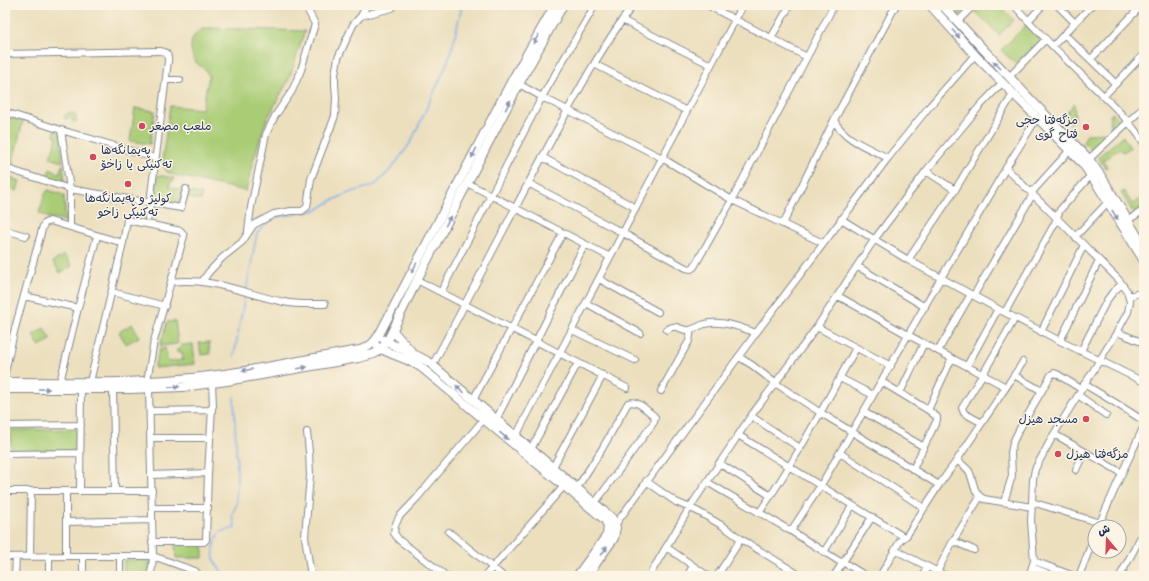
<svg xmlns="http://www.w3.org/2000/svg" width="1149" height="581" font-family="'Shantell Sans','Playpen Sans Arabic',sans-serif">
	<style>
		.green { fill: #a9cc75; stroke: #627e6a }
		.lines { fill: none; stroke-linecap: round; stroke-linejoin: round }
		.stream { stroke: #80afea; stroke-width: 1.5 }
		.minor-casing { stroke: #84878e; stroke-width: 8 }
		.major-casing { stroke: #84878e; stroke-width: 10 }
		.minor { stroke: #fff; stroke-width: 6 }
		.major { stroke: #fff; stroke-width: 8 }
		.oneway { fill: #8d97ae }
		.poi-dot { fill: #d1495b; stroke: #fcf5e5; stroke-width: 1.5 }
		.labels { text-anchor: middle; stroke-width: 3; stroke-linejoin: round; paint-order: stroke }
		.poi-label { font-size: 12px; fill: #1b2f5e; stroke: #fcf5e5; text-anchor: start }
	</style>
	<rect width="100%" height="100%" fill="#fcf5e5"/>
	<filter id="ink" filterUnits="userSpaceOnUse"><feTurbulence type="fractalNoise" baseFrequency=".025" numOctaves="2"/><feDisplacementMap in="SourceGraphic" scale="8" xChannelSelector="R" yChannelSelector="G"/><feConvolveMatrix kernelMatrix="1 2 1 2 8 2 1 2 1" color-interpolation-filters="sRGB"/></filter>
	<filter id="wash" filterUnits="userSpaceOnUse"><feTurbulence type="fractalNoise" baseFrequency=".012" numOctaves="4" result="noise"/><feDisplacementMap in="SourceGraphic" scale="16" xChannelSelector="R" yChannelSelector="G"/><feGaussianBlur stdDeviation="0.9" result="paint"/><feColorMatrix in="noise" values="0 0 0 0 0 0 0 0 0 0 0 0 0 0 0 0 0 1.4 0 .05"/><feComposite in="paint" operator="in"/></filter>
	<g filter="url(#wash)">
		<rect width="100%" height="100%" fill="#ecdfbe"/>
		<path class="green" d="M 950,5 L 971,5 L 960,15 Z
			M 981,5 L 999,5 L 1014,20 L 999,35 L 975,11 Z
			M 1026,25 L 1041,40 L 1016,64 L 1001,50 Z
			M 206,28 L 305,31 L 289,79 L 266,121 L 254,158 L 246,191 L 178,176 L 167,172 L 162,162 L 170,106 L 202,109 L 209,76 C 207,73 206,70 204,68 C 201,66 198,65 196,62 C 187,49 190,32 206,28 Z
			M 1074,103 L 1075,119 L 1070,123 L 1064,117 Z
			M 135,108 L 155,111 L 150,144 L 130,141 Z
			M 68,113 L 75,114 L 77,120 L 76,122 L 72,121 L 72,118 L 70,117 L 68,120 L 64,118 L 65,115 Z
			M 1113,113 L 1123,124 L 1114,131 L 1111,131 L 1110,115 Z
			M 5,117 L 23,121 L 12,165 L 5,163 Z
			M 55,130 L 60,132 L 63,162 L 50,158 L 57,137 L 54,135 Z
			M 1108,133 L 1109,136 L 1092,151 L 1083,142 L 1087,134 Z
			M 1123,136 L 1130,148 L 1123,152 L 1120,149 L 1103,160 L 1107,167 L 1105,168 L 1098,157 Z
			M 63,164 L 65,184 L 47,177 L 50,169 L 59,173 Z
			M 158,175 L 174,178 L 174,181 L 171,181 L 169,187 L 182,190 L 179,206 L 153,201 Z
			M 5,176 L 20,181 L 17,191 L 9,187 L 7,190 L 5,190 Z
			M 48,190 L 64,195 L 66,222 L 60,219 L 48,218 L 46,216 L 39,213 L 45,194 Z
			M 1124,191 L 1132,204 L 1144,197 L 1144,206 L 1133,212 L 1121,193 Z
			M 189,192 L 202,194 L 201,200 L 188,198 Z
			M 64,255 L 72,266 L 60,273 L 53,262 Z
			M 175,321 L 178,343 L 177,344 L 160,346 L 167,322 Z
			M 132,324 L 139,337 L 126,344 L 119,332 Z
			M 44,328 L 51,340 L 39,346 L 33,335 Z
			M 209,342 L 210,354 L 201,355 L 199,343 Z
			M 193,344 L 195,364 L 155,368 L 154,367 L 160,349 L 165,348 L 168,362 L 183,360 L 182,352 L 177,352 L 176,350 L 180,349 L 181,345 Z
			M 77,429 L 77,451 L 11,451 L 11,430 Z
			M 175,544 L 203,544 L 203,558 L 176,558 Z
			M 124,560 L 151,560 L 147,576 L 124,576 Z"/>
		<g class="lines">
			<path class="stream" d="M 304,213 L 317,210 L 331,201 L 349,193 L 375,185 L 393,167 L 411,142 L 446,66 L 454,41 L 462,5
				M 246,291 L 257,233 L 265,225 L 275,217 L 298,214
				M 234,356 L 245,295
				M 223,576 C 222,570 218,567 215,562 C 212,555 214,537 221,532 C 224,530 229,530 233,529 L 235,526 L 232,514 L 237,504 L 236,494 L 237,490 L 237,470 L 234,397"/>
		</g>
	</g>
	<g filter="url(#ink)">
		<g class="lines">
			<g class="minor-casing">
				<path id="minor" d="M 707,5 L 807,57 L 834,5
					M 1014,5 C 1038,33 1065,58 1091,84 C 1110,102 1130,121 1144,143
					M 1057,5 L 1075,23
					M 361,16 L 392,8 L 394,5
					M 622,20 L 711,65
					M 1028,21 L 1043,5
					M 957,22 L 974,5
					M 1064,34 L 1116,84
					M 771,38 L 790,5
					M 1053,46 L 1092,5
					M 5,54 L 159,51 C 165,51 169,54 168,61 L 148,218
					M 1091,59 L 1142,5
					M 594,64 L 687,111
					M 1009,77 L 1046,39
					M 166,80 L 180,80
					M 519,84 L 542,97 L 662,158 L 732,200 L 823,243
					M 1104,96 L 1144,54
					M 5,112 L 61,130 L 155,158
					M 834,120 C 844,140 869,148 888,158
					M 61,130 L 70,189 L 70,226
					M 542,157 L 636,208
					M 1089,159 L 1144,107
					M 5,168 L 70,189 L 181,208 L 186,189
					M 1006,168 L 1084,245 L 1119,280 L 1127,291 L 1130,302 L 1128,312 L 1117,332 L 1054,434 L 1035,469 L 1033,480 L 1032,502 L 1031,521 L 1034,561 L 1029,576
					M 926,171 L 955,190
					M 467,183 L 610,257
					M 528,183 L 623,233 L 686,268 L 691,269 L 694,267 L 732,200 L 807,57
					M 1032,192 L 1070,150
					M 841,219 L 908,260 L 998,309 L 1060,341 L 1144,382
					M 1128,220 L 1144,210
					M 783,224 L 834,120 L 896,5
					M 5,230 L 26,236
					M 248,231 L 251,207 L 266,134 L 275,116 L 292,91 L 301,70 L 315,24 L 305,5
					M 1075,237 L 1108,202
					M 123,243 L 127,220 L 181,231 L 184,236 L 154,341 L 147,381
					M 908,260 L 955,190 L 1013,94
					M 857,266 L 925,307
					M 599,279 L 658,312
					M 417,280 L 627,388
					M 171,282 C 213,277 245,294 284,302 C 297,305 311,304 325,304
					M 202,282 L 208,273 L 222,258 L 242,242 L 252,227 L 255,224 L 274,214 L 291,211 L 302,211 L 307,207 L 311,179 L 335,116 L 336,98 L 335,84 L 335,74 L 338,58 L 353,25 L 361,16 L 367,5
					M 112,292 L 165,306
					M 441,292 L 542,97 L 595,5
					M 974,295 L 1033,194
					M 24,296 L 78,308
					M 838,296 L 908,335 L 1006,387
					M 1129,296 L 1144,292
					M 586,303 L 640,333
					M 1005,312 L 1055,223 L 1060,210 L 1091,175
					M 817,327 L 891,366
					M 572,330 L 635,360
					M 667,330 C 677,322 681,332 690,330 C 695,329 700,325 705,324 C 722,320 740,327 756,333
					M 1041,332 L 1084,245
					M 1117,332 L 1144,343
					M 1060,341 L 1099,260
					M 938,351 L 971,294
					M 1081,351 L 1107,300 L 1113,292 L 1122,284
					M 739,357 L 752,365 L 775,383 L 821,413 L 939,485
					M 432,366 C 470,296 505,226 543,156 C 571,104 598,52 633,5
					M 967,366 L 998,309
					M 5,372 L 14,332 L 43,226 L 45,223 L 50,221 L 123,243 L 90,382
					M 1014,375 L 1042,391
					M 840,378 L 873,395
					M 60,382 L 78,308 L 97,236
					M 882,382 L 928,410 L 937,417 L 937,420 L 913,469
					M 1084,384 L 1114,402 L 1144,421
					M 113,389 L 115,491
					M 149,389 L 153,556 L 152,568 L 150,576
					M 661,391 L 689,341 L 691,330
					M 900,393 L 924,343
					M 1078,395 L 1106,415
					M 473,400 L 563,233
					M 928,410 L 952,358
					M 150,411 L 210,410 L 213,406 L 212,383
					M 864,412 L 924,447
					M 751,416 L 800,448
					M 496,420 L 585,244
					M 982,423 L 964,413 L 962,408 L 983,374 L 1015,318
					M 5,426 L 81,425
					M 307,432 L 309,452 L 310,475 L 305,537 L 311,576
					M 1054,434 L 1122,473
					M 738,435 L 904,537
					M 516,436 L 711,65 L 743,5
					M 151,438 L 210,438
					M 531,449 L 578,363
					M 840,453 L 924,508
					M 5,454 L 80,453
					M 957,460 C 961,464 966,467 969,471 C 974,481 973,494 984,499 L 1032,507
					M 719,463 L 771,496
					M 553,467 L 603,375
					M 1076,470 L 1084,452
					M 151,475 L 208,473
					M 646,481 L 676,502 L 697,511 L 723,526 L 741,539 L 801,576
					M 707,482 L 791,531 L 842,563
					M 577,488 L 602,449 L 628,403 C 637,399 646,410 653,415 L 655,417 L 654,422 L 595,503
					M 5,491 L 152,491
					M 66,491 L 66,556
					M 80,491 L 81,389
					M 1004,502 L 1012,476 L 1011,453 L 1013,442 L 1019,430 L 1051,375 L 1054,373 L 1057,374 L 1081,389
					M 1032,502 L 1100,523
					M 152,508 L 208,508
					M 759,513 C 796,460 825,404 856,348
					M 66,522 L 152,520
					M 612,526 L 615,525 L 756,333 L 888,158 L 929,107 L 975,55
					M 1098,527 L 1122,473 L 1144,426
					M 791,531 L 821,485 L 941,278 L 1006,168 L 1037,118
					M 449,532 L 503,576
					M 953,541 L 974,550
					M 152,542 L 204,542 L 206,540 L 208,473 L 212,408
					M 666,547 L 708,576
					M 895,550 L 946,576
					M 824,552 L 852,506
					M 30,556 L 31,491
					M 49,556 L 49,576
					M 83,556 L 83,576
					M 5,557 L 66,556 L 153,556 L 195,571 L 200,576
					M 120,557 L 120,576
					M 1034,561 L 1074,576
					M 843,562 L 866,576
					M 1032,567 L 1054,576
					M 937,572 L 953,541 L 980,497
					M 15,576 L 16,557
					M 446,576 L 399,540 L 394,533 L 395,526 L 399,517 L 417,498 L 484,419
					M 485,576 L 564,486
					M 649,576 L 690,507 L 707,482 L 751,416 L 817,327 L 874,240 L 926,171 L 979,107 L 1002,83
					M 687,576 L 693,566
					M 717,576 L 741,539
					M 834,576 L 872,517
					M 880,576 L 900,541 L 907,535 L 939,485 L 957,460 L 1023,362
					M 922,576 L 927,567
					M 1079,576 L 1095,535
					M 1120,576 L 1144,531"/>
			</g>
			<g class="major-casing">
				<path id="major" d="M 930,5 L 975,55 L 1083,164 L 1096,183 L 1144,261
					M 942,5 L 1030,99 L 1089,159 L 1103,179 L 1144,247
					M 393,331 L 411,351
					M 384,340 C 399,349 415,353 430,363 L 612,518 L 616,527 L 614,538 L 587,576
					M 378,347 C 392,356 408,358 422,368 L 605,520 L 608,526 L 607,535 L 577,576
					M 5,382 C 63,382 122,384 180,379 C 241,374 300,360 360,350 C 370,347 375,342 380,333 L 511,82 L 555,5
					M 5,389 L 131,389 L 183,387 L 227,381 L 358,358 L 374,354 L 381,349 L 387,342 L 417,280 L 519,84 L 563,5"/>
			</g>
			<use href="#minor" class="minor"/>
			<use href="#major" class="major"/>
		</g>
		<defs><path id="oneway-solid" d="M-6-.8H1V-3.2L6.5 0L1 3.2V.8H-6Z"/></defs>
		<g class="oneway">
			<use href="#oneway-solid" transform="translate(956 34) rotate(48)"/>
			<use href="#oneway-solid" transform="translate(536 39) rotate(120)"/>
			<use href="#oneway-solid" transform="translate(997 65) rotate(-134)"/>
			<use href="#oneway-solid" transform="translate(508 105) rotate(-62)"/>
			<use href="#oneway-solid" transform="translate(474 153) rotate(117)"/>
			<use href="#oneway-solid" transform="translate(1115 215) rotate(58)"/>
			<use href="#oneway-solid" transform="translate(448 221) rotate(-63)"/>
			<use href="#oneway-solid" transform="translate(414 268) rotate(118)"/>
			<use href="#oneway-solid" transform="translate(302 368) rotate(-10)"/>
			<use href="#oneway-solid" transform="translate(247 370) rotate(170)"/>
			<use href="#oneway-solid" transform="translate(174 387) rotate(-4)"/>
			<use href="#oneway-solid" transform="translate(44 389)"/>
			<use href="#oneway-solid" transform="translate(460 389) rotate(-139)"/>
			<use href="#oneway-solid" transform="translate(504 436) rotate(40)"/>
			<use href="#oneway-solid" transform="translate(604 551) rotate(-55)"/>
		</g>
	</g>
	<g class="poi-dot">
		<circle cx="142" cy="126" r="4"/>
		<circle cx="1086" cy="127" r="4"/>
		<circle cx="93" cy="157" r="4"/>
		<circle cx="128" cy="184" r="4"/>
		<circle cx="1086" cy="419" r="4"/>
		<circle cx="1058" cy="454" r="4"/>
	</g>
	<g class="labels">
		<g class="poi-label">
			<text x="1078" y="124" text-anchor="end">مزگەفتا حجی<tspan x="1078" dy="14">فتاح گوی</tspan></text>
			<text x="150" y="130">ملعب مصغر</text>
			<text x="101" y="154">پەیمانگەها<tspan x="101" dy="14">تەکنیکی یا زاخۆ</tspan></text>
			<text x="128" y="202" text-anchor="middle">كوليژ و په‌يمانگه‌ها<tspan x="128" dy="14">ته‌كنيكى زاخو</tspan></text>
			<text x="1078" y="423" text-anchor="end">مسجد هيزل</text>
			<text x="1066" y="458">مزگەفتا هیزل</text>
		</g>
	</g>
	<rect width="1149" height="581" fill="none" stroke="#fcf5e5" stroke-width="20"/>
	<g transform="translate(1107 539) rotate(341)"><circle r="19" fill="#fcf5e5" stroke="#a2a6af"/>
	<path d="M0-3L7 15L0 10L-7 15Z" fill="#d1495b"/>
	<text y="-6" font-size="11" font-weight="bold" text-anchor="middle" fill="#1b2f5e">ش</text>
	</g>
</svg>
